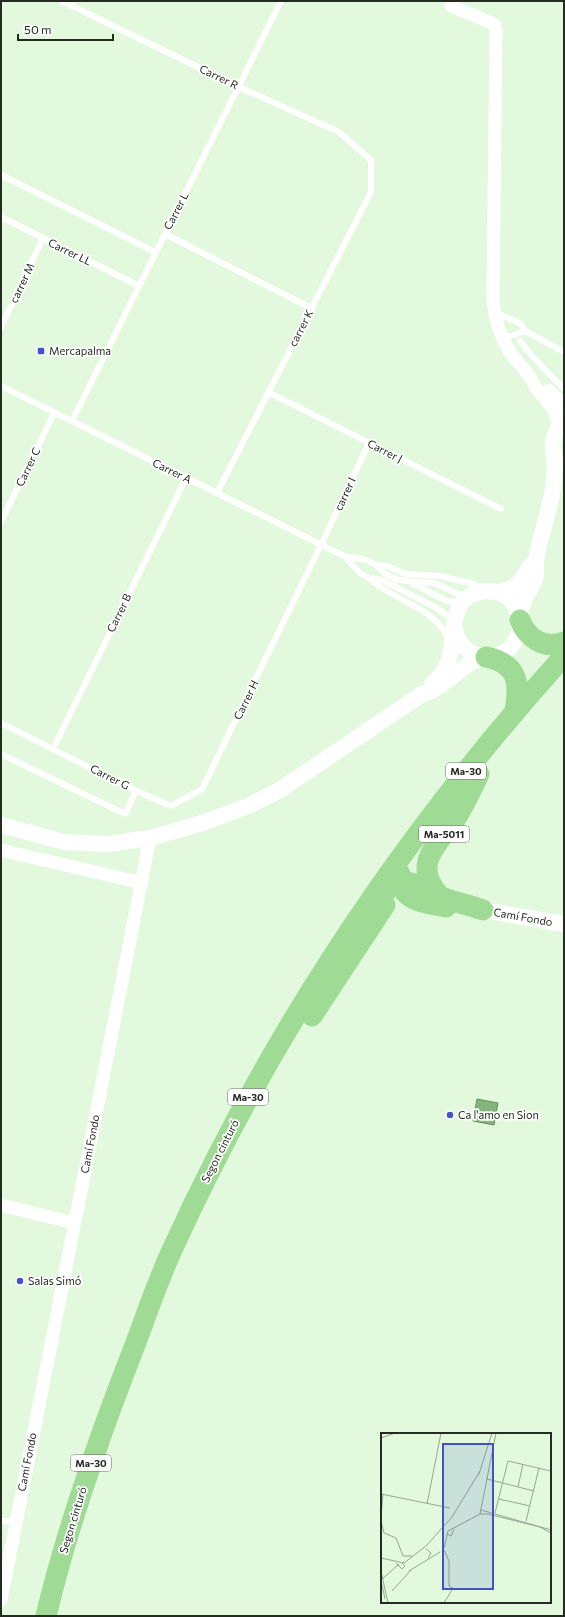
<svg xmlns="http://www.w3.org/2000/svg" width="565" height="1617" font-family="Commissioner,sans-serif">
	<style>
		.water { fill: #85b47c; stroke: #688b61 }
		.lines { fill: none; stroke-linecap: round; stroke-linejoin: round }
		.service { stroke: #fff; stroke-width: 6 }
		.minor { stroke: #fff; stroke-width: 13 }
		.tertiary { stroke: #fff; stroke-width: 16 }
		.trunk { stroke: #a0db96; stroke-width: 21 }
		.poi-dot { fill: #4352c6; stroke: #fff; stroke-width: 1.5 }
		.labels { text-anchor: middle; stroke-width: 3.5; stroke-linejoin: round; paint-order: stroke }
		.shield { fill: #fff; stroke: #666b64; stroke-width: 1 }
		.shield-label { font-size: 10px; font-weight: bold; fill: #242c22 }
		.street-label { font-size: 11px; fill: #242c22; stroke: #fff }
		.poi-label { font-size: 11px; fill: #242c22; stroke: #fff; text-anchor: start }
		.inset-road { fill: none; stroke: #96a793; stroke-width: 1 }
		.view { fill: #4352c6; fill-opacity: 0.15; stroke: #4352c6; stroke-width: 2 }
		.inset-edge { fill: none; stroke: #242c22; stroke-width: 2 }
	</style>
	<rect width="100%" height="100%" fill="#e2f9de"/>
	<path class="water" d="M 477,1099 L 498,1103 L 494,1125 L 473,1121 Z"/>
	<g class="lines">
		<path class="service" d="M 62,1 L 239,87 L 339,132 L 371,160 L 371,192 L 217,493
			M 1,175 L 155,252
			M 1,217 L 139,286
			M 165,234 L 311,308
			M 495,312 L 521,324 L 525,331 L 564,352
			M 1,327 L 43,238
			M 503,339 L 525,331
			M 520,341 L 532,356 L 564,389
			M 1,386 L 344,556 L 367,560 L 376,565 L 384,573 L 397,580 L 435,583 L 458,594 L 466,596
			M 268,392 L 501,509
			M 72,421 L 281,1
			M 1,522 L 54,413
			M 344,556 L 360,573 L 369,578 L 382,580 L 435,607 L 453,620
			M 376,565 L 387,566 L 405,574 L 441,576 L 473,584 L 483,589
			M 369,578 C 392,601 435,606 448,639
			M 412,583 L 447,601 L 460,602
			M 1,723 L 136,791 L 125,814 L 1,754
			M 53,749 L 186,478
			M 136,791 L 171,806 L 202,789 L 321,545 L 369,443
			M 1,1521 L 16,1521"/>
		<path class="minor" d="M 454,1 L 451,6 L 494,24 L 496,30 L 493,297 C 494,317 498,333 509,350 C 514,359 522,366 528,374 C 532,378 533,384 536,388 C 547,403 562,411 556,433
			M 549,390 L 564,406
			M 1,850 L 142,883
			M 1,1205 L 74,1223
			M 1,1600 L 150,838"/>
		<path class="tertiary" d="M 558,465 C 550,451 551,433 564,421
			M 493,592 C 516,592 520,582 531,565
			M 454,623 C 455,636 461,647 472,653 C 486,660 504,657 513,644 C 523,632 518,620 522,606 C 524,596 532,588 535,579 C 537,571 535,562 537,554 C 544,522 558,489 554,456
			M 432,684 C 439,677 445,672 448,662 C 457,639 446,599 480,592 C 488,590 496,591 504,595 C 513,600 518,609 520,620
			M 1,825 L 64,842 L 108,844 L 150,838 L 202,823 L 248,806 L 280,790 L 422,694 C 427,693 432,691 436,688 C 453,679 467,660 486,657
			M 483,910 L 564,924"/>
		<path class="trunk" d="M 520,620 C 527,638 544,650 564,642
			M 486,657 C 518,664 520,682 515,711
			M 400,874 C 399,902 425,903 446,907
			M 439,895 C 411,863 438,845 456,818 C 465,804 472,789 479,774
			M 380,899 C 401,868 417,887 444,898 C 457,903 470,905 483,910
			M 312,1016 L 385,905
			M 46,1616 C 67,1528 97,1443 130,1358 C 144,1322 156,1285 172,1250 C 271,1033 404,833 564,656"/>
	</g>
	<g class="poi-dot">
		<rect x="37" y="347" width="8" height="8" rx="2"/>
		<circle cx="450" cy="1115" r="4"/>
		<circle cx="20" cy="1281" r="4"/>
	</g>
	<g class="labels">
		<g class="shield">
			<rect x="446" y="763" width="40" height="16" rx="3"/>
			<rect x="419" y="826" width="50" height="16" rx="3"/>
			<rect x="228" y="1089" width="40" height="16" rx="3"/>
			<rect x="71" y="1455" width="40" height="16" rx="3"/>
		</g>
		<g class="shield-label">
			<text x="466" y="775">Ma-30</text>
			<text x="444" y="838">Ma-5011</text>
			<text x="248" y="1101">Ma-30</text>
			<text x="91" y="1467">Ma-30</text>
		</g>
		<g class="street-label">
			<text transform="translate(219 77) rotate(26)" y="4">Carrer R</text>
			<text transform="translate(176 211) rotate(-63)" y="4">Carrer L</text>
			<text transform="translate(70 252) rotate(26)" y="4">Carrer LL</text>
			<text transform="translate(22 283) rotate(-65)" y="4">carrer M</text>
			<text transform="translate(301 328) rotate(-63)" y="4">carrer K</text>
			<text transform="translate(385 451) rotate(27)" y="4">Carrer J</text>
			<text transform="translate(28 467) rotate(-64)" y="4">Carrer C</text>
			<text transform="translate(172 471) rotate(26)" y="4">Carrer A</text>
			<text transform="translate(345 494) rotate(-65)" y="4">carrer I</text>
			<text transform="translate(119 613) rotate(-64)" y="4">Carrer B</text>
			<text transform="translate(246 700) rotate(-64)" y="4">Carrer H</text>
			<text transform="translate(110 777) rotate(27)" y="4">Carrer G</text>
			<text transform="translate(523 917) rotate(10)" y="4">Camí Fondo</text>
			<text transform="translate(90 1144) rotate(-79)" y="4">Camí Fondo</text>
			<text transform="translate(220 1151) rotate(-63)" y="4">Segon cinturó</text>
			<text transform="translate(27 1462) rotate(-79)" y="4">Camí Fondo</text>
			<text transform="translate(73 1520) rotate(-73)" y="4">Segon cinturó</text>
		</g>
		<g class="poi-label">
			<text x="49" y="355">Mercapalma</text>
			<text x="458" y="1119">Ca l'amo en Sion</text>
			<text x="28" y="1285">Salas Simó</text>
		</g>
	</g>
	<g transform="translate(381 1433)">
		<rect width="170" height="170" fill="#e2f9de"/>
		<path class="inset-road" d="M 0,5 L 14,0M 98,41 L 111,0M 106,46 L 153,58M 137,54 L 142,31M 0,61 L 69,75M 118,66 L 149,73M 46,71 L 60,0M 100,77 L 170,97M 114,80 L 127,28 L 170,38M 99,81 L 115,0M 0,84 L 2,61M 0,88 L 3,100 L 15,105 L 22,123 L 31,123M 145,88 L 158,35M 66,101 L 70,103 L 73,96M 63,115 L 67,98 L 99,81 L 107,81 L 159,94 L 170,100M 45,116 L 50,120 L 47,125M 63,117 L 68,128 L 68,153 L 72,155 L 63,170M 0,125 L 23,130 L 45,113 L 71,84 L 99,38M 15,130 L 21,136 L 24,133 L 21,130M 0,138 L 7,170M 28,138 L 59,119M 0,147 L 18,131M 0,147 L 4,166M 11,158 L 30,137"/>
		<path class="view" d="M 62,11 L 112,11 L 112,156 L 62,156 Z"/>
		<rect width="170" height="170" class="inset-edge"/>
	</g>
	<rect width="565" height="1617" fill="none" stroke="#242c22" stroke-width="4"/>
	<path d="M18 34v6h95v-6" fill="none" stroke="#242c22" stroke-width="2"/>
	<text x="24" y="34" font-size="12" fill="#242c22" stroke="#ffffff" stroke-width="3" paint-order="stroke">50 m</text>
</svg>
